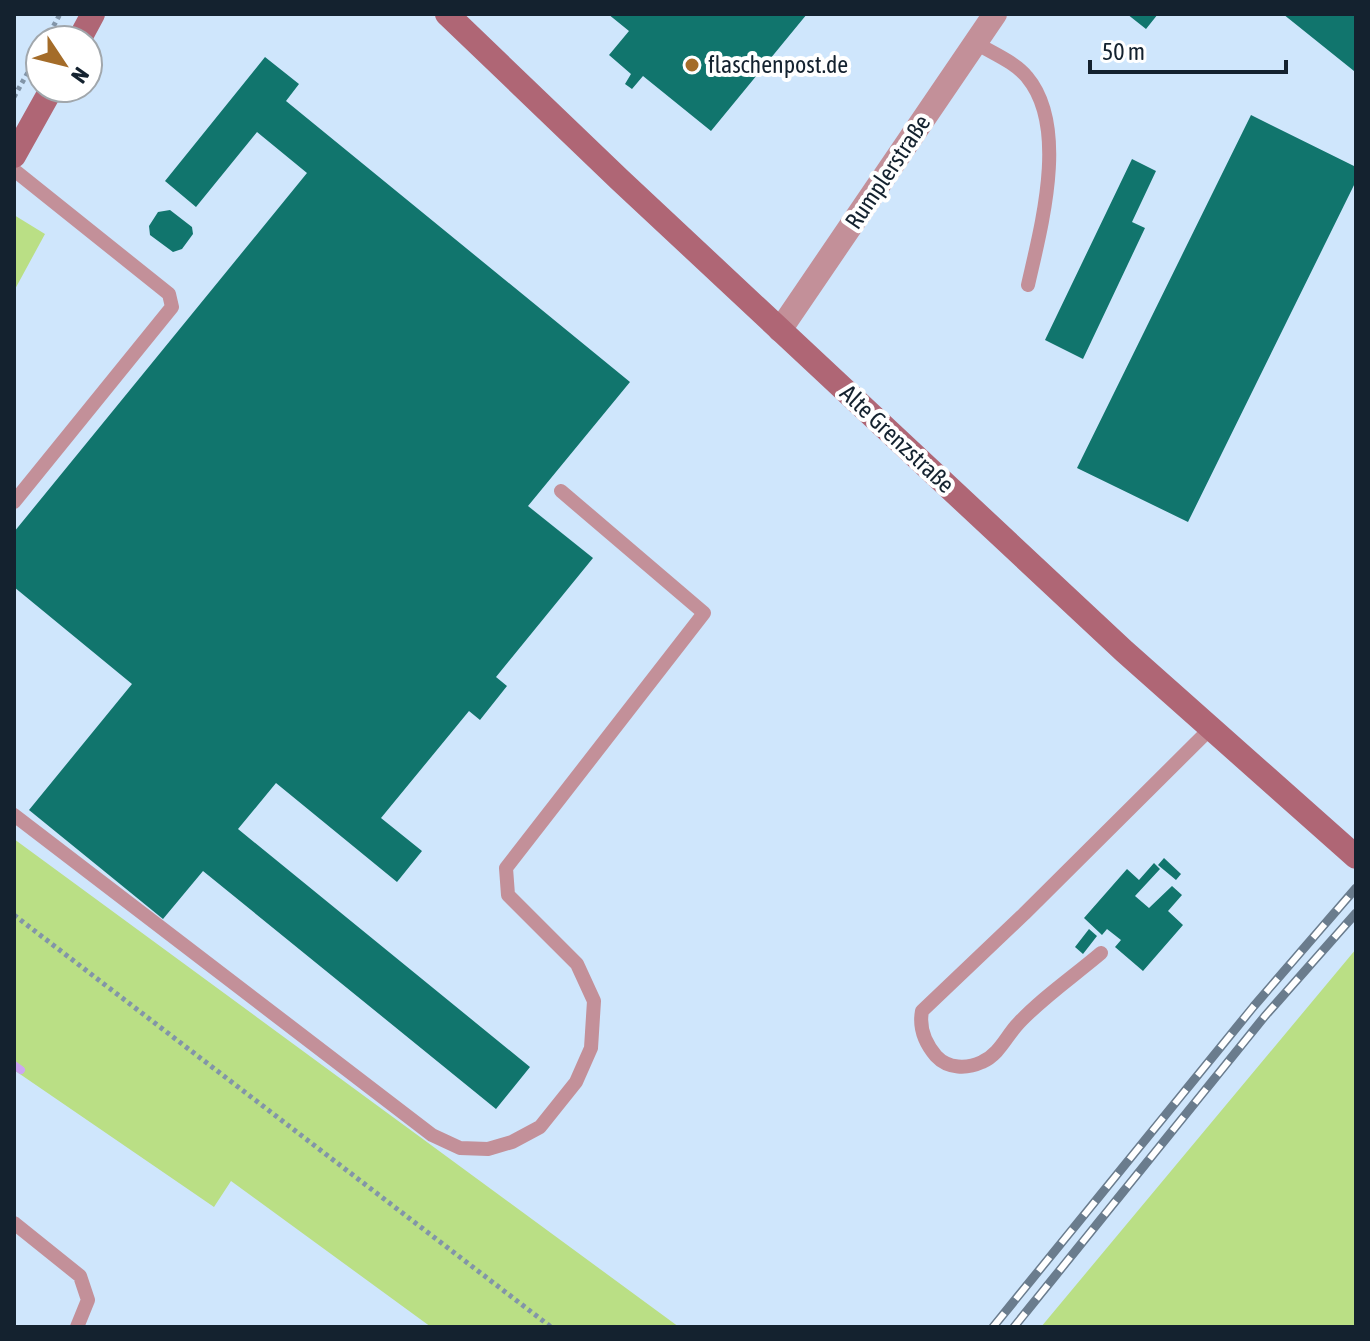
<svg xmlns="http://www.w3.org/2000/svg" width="1370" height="1341" font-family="'Asap Condensed',sans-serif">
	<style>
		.green { fill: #badf85 }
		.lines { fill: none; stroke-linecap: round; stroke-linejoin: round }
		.stream { stroke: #cca6f2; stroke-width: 8 }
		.building { fill: #11756d }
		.path { stroke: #8295a8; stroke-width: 5; stroke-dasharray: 4 4; stroke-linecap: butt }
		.lane { stroke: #c39099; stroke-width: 14 }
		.street { stroke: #c39099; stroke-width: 24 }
		.secondary { stroke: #af6675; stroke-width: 24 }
		.rail-casing { stroke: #6a7c8d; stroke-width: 9 }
		.rail { stroke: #fff; stroke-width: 6; stroke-dasharray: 18; stroke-linecap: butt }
		.poi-dot { fill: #a46c29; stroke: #fff; stroke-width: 3 }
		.labels { text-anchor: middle; stroke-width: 8; stroke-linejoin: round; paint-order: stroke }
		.poi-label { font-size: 24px; fill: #14222f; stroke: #fff; text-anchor: start }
		.street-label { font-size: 24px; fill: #14222f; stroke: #fff }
	</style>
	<rect width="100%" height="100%" fill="#cfe6fc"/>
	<path class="green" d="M 14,215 L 45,234 L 14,291 Z
		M 14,839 L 679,1327 L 431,1327 L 231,1181 L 214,1207 L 14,1070 Z
		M 1356,949 L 1356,1327 L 1041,1327 Z"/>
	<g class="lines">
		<path class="stream" d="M 14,1065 L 21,1070"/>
	</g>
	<path class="building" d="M 608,14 L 807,14 L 711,131 L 643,76 L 632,89 L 625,84 L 631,74 L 609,55 L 629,31 Z
		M 1127,14 L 1158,14 L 1146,29 Z
		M 1283,14 L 1356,14 L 1356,69 L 1354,71 Z
		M 265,57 L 299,84 L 286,101 L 630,382 L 528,506 L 593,558 L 496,677 L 507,686 L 480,720 L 469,711 L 381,818 L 422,851 L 397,882 L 276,783 L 238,829 L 530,1067 L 496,1109 L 203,871 L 163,919 L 29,810 L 132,684 L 14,587 L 14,532 L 307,173 L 257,132 L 196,207 L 165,181 Z
		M 1251,115 L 1356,167 L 1356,181 L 1188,522 L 1077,468 Z
		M 1132,159 L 1156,171 L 1132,222 L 1145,228 L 1083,359 L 1045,340 Z
		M 170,210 L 192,227 L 193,234 L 182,249 L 173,252 L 150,235 L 149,226 L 158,212 Z
		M 1164,858 L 1181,874 L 1176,880 L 1158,865 Z
		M 1154,863 L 1160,869 L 1135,896 L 1149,908 L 1172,886 L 1182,895 L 1168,911 L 1183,925 L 1143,971 L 1115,947 L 1121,940 L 1107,929 L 1102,935 L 1084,918 L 1127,869 L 1139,880 Z
		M 1089,929 L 1097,936 L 1083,954 L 1075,947 Z"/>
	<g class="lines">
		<path class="path" d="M 46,40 L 60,14
			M 14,97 L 40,51
			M 14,915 L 551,1327"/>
		<path class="lane" d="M 976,43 C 992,53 1015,62 1027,77 C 1069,127 1041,227 1028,285
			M 14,170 L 169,294 L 172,307 L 14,502
			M 14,815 L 432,1135 L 460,1148 L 488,1149 L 512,1142 L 540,1127 L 576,1082 L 591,1048 L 594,1001 L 577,964 L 508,895 L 506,868 L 704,613 L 561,491
			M 1101,953 C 1074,976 1039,1000 1016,1026 C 1005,1039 998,1055 982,1062 C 967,1069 948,1069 936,1056 C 925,1043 919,1027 922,1011 L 1024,914 L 1210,729
			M 14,1223 L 80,1276 L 88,1300 L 77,1327"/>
		<path class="street" d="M 780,330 L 995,14"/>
		<path class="secondary" d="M 447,14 L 620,180 L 1124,651 L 1356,857
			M 79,40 L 93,14
			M 14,156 L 52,88"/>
		<g class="rail-casing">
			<path id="rail" d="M 993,1327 L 1254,1006 L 1356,888
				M 1014,1327 L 1265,1016 L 1356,913"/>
		</g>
		<use href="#rail" class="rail"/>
	</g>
	<circle class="poi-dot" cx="692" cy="65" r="8"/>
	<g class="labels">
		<g class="poi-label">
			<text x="708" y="73">flaschenpost.de</text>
		</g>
		<g class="street-label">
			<text transform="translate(888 172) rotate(-56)" y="8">Rumplerstraße</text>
			<text transform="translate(897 439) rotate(43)" y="8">Alte Grenzstraße</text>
		</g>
	</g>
	<rect width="1370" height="1341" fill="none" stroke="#14222f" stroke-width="32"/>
	<g transform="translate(64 64) rotate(125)"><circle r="38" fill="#ffffff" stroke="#a1a7ac" stroke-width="2"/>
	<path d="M0-6L14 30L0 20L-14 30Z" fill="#a46c29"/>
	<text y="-12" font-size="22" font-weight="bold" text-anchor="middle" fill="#14222f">N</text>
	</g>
	<path d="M1090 60v12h196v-12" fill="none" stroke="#14222f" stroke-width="4"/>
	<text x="1102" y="60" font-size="24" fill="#14222f" stroke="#ffffff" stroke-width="6" paint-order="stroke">50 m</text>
</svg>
